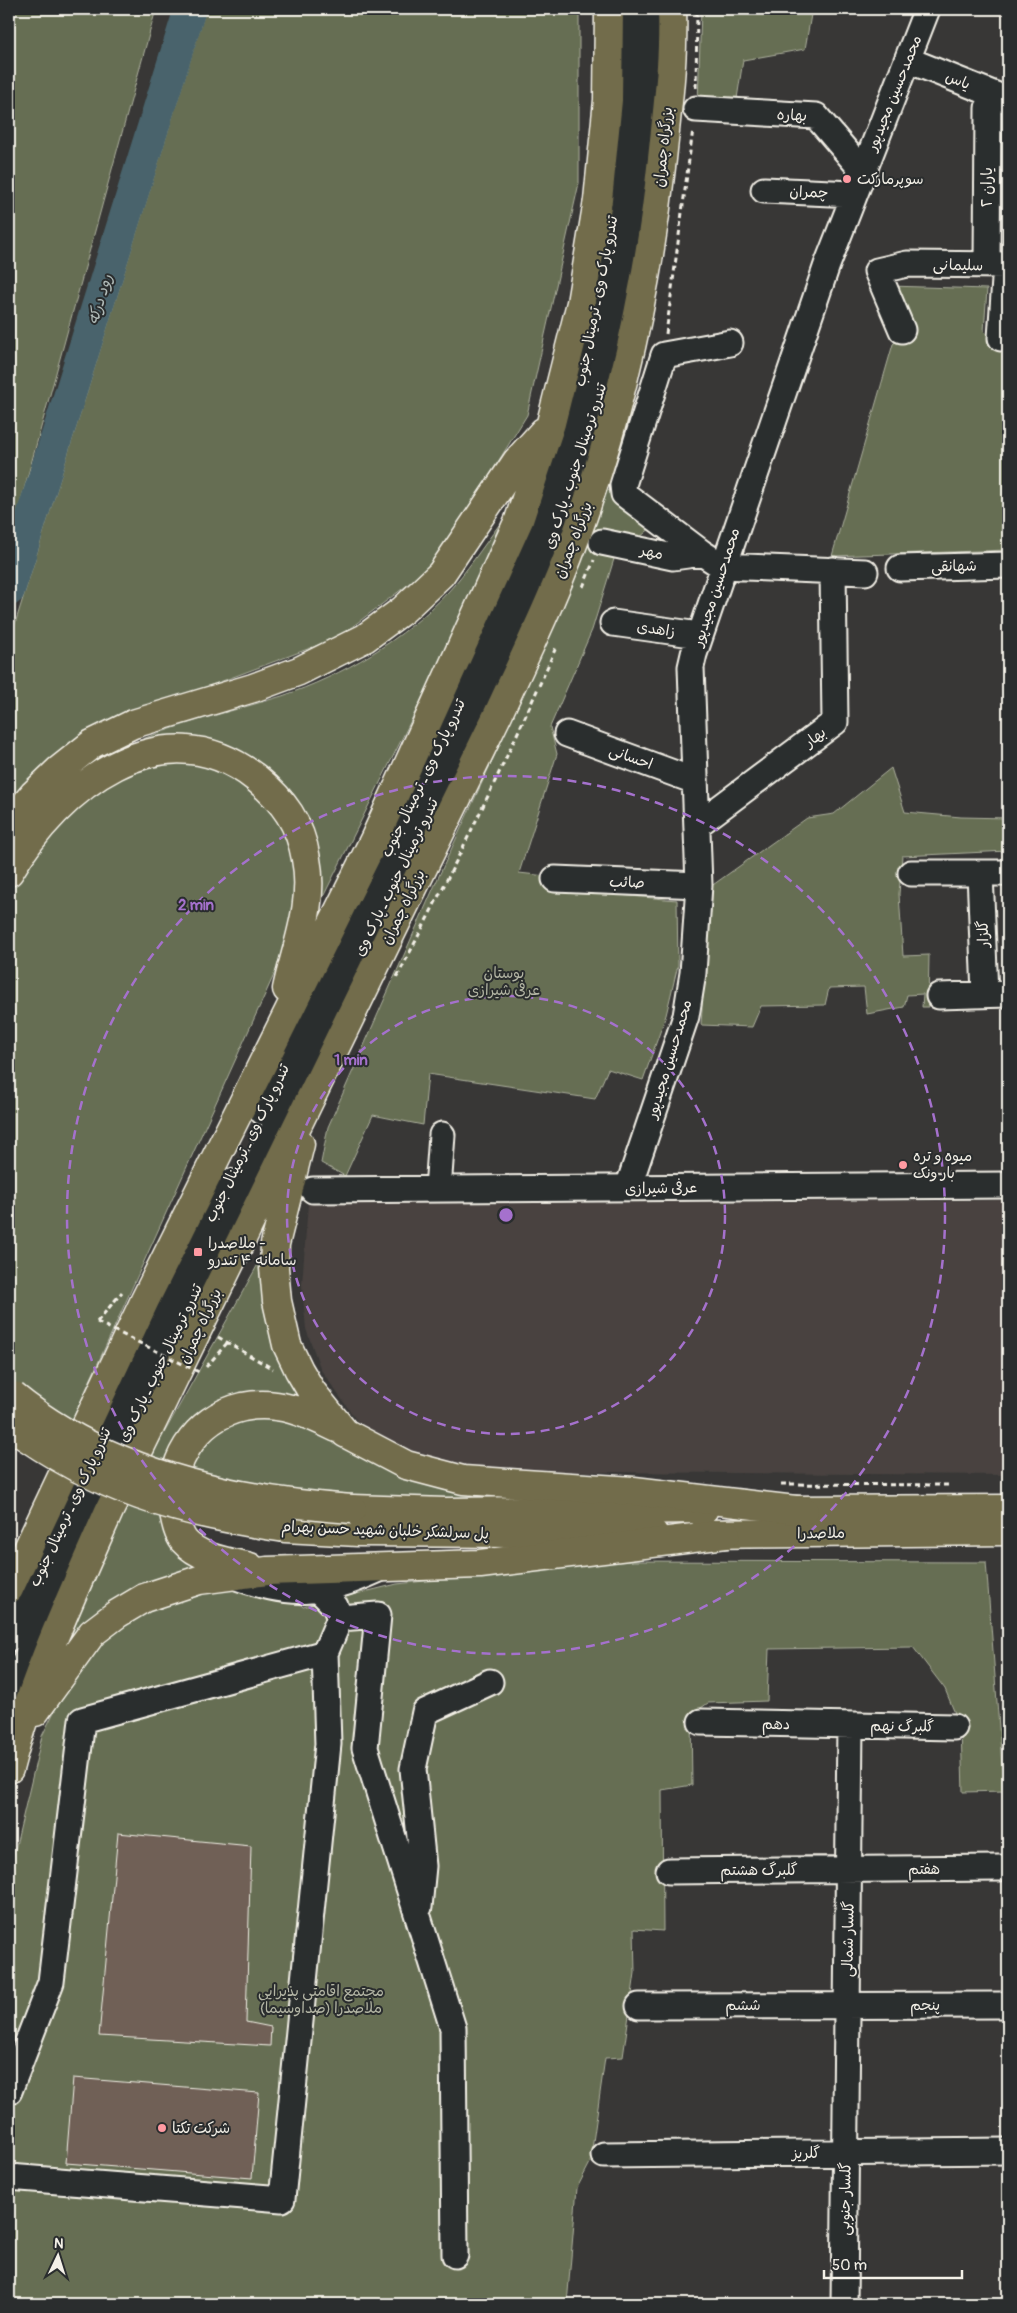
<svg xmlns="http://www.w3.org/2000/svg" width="1017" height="2313" font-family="Pangolin,'Playpen Sans Arabic',sans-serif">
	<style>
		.built { fill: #484340 }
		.green { fill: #666e53; stroke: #adb09e }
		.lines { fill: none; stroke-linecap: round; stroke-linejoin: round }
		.river { stroke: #48646c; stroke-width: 32 }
		.building { fill: #6f6056; stroke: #f4f1e8 }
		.minor-casing { stroke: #f4f1e8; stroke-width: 29 }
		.major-casing { stroke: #f4f1e8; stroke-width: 31 }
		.highway-casing { stroke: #f4f1e8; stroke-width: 31 }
		.path { stroke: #f4f1e8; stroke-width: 3; stroke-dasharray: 5 4; stroke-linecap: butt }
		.minor { stroke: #2a2d2e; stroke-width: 25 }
		.major { stroke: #726c4b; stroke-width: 28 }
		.highway { stroke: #726c4b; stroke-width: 28 }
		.major-bridge-casing { stroke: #f4f1e8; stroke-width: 31; stroke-linecap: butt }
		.path-bridge { stroke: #f4f1e8; stroke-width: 3; stroke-dasharray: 5 4; stroke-linecap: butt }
		.major-bridge { stroke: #726c4b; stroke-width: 28 }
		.ring { fill: none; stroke: #a571cd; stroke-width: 2.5; stroke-dasharray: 9 6 }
		.poi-dot { fill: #ff9aa2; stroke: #2a2d2e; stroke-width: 2 }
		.labels { text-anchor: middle; stroke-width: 4; stroke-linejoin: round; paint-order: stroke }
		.street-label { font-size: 15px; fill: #f4f1e8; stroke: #2a2d2e }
		.poi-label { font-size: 15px; fill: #f4f1e8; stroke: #2a2d2e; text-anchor: start }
		.park-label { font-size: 15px; fill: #b4b6a5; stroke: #2a2d2e }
		.water-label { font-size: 16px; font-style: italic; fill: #afb9b6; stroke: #2a2d2e }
		.centre { fill: #a571cd; stroke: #2a2d2e; stroke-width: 2.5 }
		.ring-label { font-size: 15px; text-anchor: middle; font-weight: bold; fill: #a571cd; stroke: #2a2d2e; stroke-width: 4; stroke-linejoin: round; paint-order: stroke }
	</style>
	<rect width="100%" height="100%" fill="#383736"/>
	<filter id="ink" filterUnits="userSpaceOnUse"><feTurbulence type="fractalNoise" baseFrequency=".02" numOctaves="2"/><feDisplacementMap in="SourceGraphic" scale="10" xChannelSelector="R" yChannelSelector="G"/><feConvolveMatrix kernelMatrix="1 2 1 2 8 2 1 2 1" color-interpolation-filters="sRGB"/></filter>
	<g filter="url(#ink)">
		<path class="built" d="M 1008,1200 L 1008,1475 L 470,1471 L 407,1451 L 357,1421 L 321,1370 L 306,1329 L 302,1285 L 308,1204 Z"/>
		<path class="green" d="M 9,9 L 156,9 L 9,544 Z
			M 206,9 L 579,9 L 579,183 L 527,415 L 434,565 L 337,638 L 97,728 L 9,806 L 9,643 Z
			M 701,9 L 812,9 L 805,49 L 743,60 L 736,105 L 698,104 Z
			M 890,286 L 987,289 L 984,331 L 998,347 L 1008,345 L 1008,550 L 832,556 L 893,344 L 908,332 Z
			M 607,489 L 652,527 L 614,559 L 592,630 L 550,727 L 557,754 L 519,873 L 546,876 L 547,889 L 677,900 L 678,965 L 666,1015 L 643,1080 L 608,1069 L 595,1099 L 428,1074 L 423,1125 L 373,1115 L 345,1176 L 321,1163 L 328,1127 L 438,878 L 564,605 Z
			M 499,525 L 476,590 L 320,903 L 298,807 L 156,742 L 119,749 C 171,725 227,713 282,696 C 342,676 405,639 448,592 C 467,571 482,548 499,525 Z
			M 174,760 L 230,772 L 283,820 L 300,880 L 287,946 L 69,1427 L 23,1394 L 9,1379 L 9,891 L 40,843 L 105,781 Z
			M 891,768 L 905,812 L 961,817 L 1008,818 L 1008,851 L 902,856 L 899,894 L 903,956 L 929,955 L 928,1007 L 922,1007 L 923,994 L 907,995 L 904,1007 L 867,1014 L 864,987 L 829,988 L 825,1005 L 761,1006 L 752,1027 L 701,1025 L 710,887 L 807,818 L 834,814 Z
			M 262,1257 L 319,1410 L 251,1396 L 166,1469 L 148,1462 Z
			M 275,1412 L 380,1462 L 625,1496 L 385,1502 L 240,1486 L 187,1473 L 201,1443 L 220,1427 Z
			M 123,1502 L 165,1518 L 222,1568 L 183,1576 L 57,1672 Z
			M 611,1561 L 986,1562 L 1004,1791 L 963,1792 L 961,1728 L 945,1689 L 913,1647 L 769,1649 L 767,1701 L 708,1703 L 691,1715 L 692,1785 L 662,1790 L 663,1931 L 634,1929 L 635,1973 L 623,2057 L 605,2058 L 590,2163 L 577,2188 L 567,2304 L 9,2304 L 9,1875 L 42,1736 L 73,1674 L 106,1635 L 161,1602 L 239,1586 L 293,1598 L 303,1607 L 397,1584 Z"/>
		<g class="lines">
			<path class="river" d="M 9,590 L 190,9"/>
		</g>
		<path class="building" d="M 118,1833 L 251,1846 L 246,2022 L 271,2027 L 270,2046 L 99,2036 Z
			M 73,2078 L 259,2093 L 252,2178 L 66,2163 Z"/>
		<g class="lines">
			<g class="minor-casing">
				<path id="minor" d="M 908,60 L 1008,100
					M 696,109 L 816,116 L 863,171
					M 764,190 L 854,194
					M 987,265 L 988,108
					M 902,330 L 877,271 L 907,264 L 1008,265
					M 1001,338 L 1006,265
					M 730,343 L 664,355 L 623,485 L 624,494 L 702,553 L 722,566 L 865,572
					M 602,542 L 673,557 L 702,553
					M 900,568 L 1008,565
					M 613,623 L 699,635
					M 567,734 L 695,781
					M 697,825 L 835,722 L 833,570
					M 911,873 L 1008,873
					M 980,873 L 985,994
					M 555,879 L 699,885
					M 939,996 L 1008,994
					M 263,1112 C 318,997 373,881 429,766 C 483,651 540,535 575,412 C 587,368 594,323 602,279 C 617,189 628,100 627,9
					M 628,1188 L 686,1016 L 693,973 L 699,885 L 691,667 L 694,654 L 827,265 L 927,9
					M 438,1189 L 442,1135
					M 313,1190 L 1008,1185
					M 231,1575 C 291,1597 319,1596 377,1570
					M 340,1618 L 378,1615 L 365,1748 L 453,2028 L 455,2255
					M 9,1638 L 102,1438 L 229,1182
					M 9,1706 C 47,1593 101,1486 153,1378 C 232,1215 311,1053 390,890 C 451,763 519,638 566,505 C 622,345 648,178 648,9
					M 701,1722 L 954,1727
					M 669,1871 L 1000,1868
					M 419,1907 L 423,1866 L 413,1769 L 425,1712 L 490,1682
					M 639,2006 L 1002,2005
					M 9,2091 L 51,1982 L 82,1720 L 325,1653
					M 604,2155 L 1008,2151
					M 9,2177 L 282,2199 L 328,1744 L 325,1653 L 340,1618 L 335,1606 L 319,1590
					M 844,2304 L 850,1725"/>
			</g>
			<g class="major-casing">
				<path id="major" d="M 352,1509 L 446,1512 L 704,1509
					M 780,1510 L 1008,1509
					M 285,1528 L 358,1532 L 654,1534
					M 702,1534 L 1008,1531"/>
			</g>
			<g class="highway-casing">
				<path id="highway" d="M 9,824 L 34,794 L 58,771 L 92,744 L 133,724 L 253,688 L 299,671 L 365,638 L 403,610 L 441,574 L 517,461 L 543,432
					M 9,872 C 58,788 162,704 256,778 C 284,801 300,823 306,859 C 315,903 296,947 287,989
					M 300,1144 L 275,1244 L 274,1268 L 277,1301 L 287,1345 L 299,1370 L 312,1392 L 345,1433 L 406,1465 L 463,1480 L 634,1491 L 804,1511
					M 250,1567 C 229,1562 200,1559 184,1541 C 178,1533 176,1523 174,1513 C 166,1466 194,1418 243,1407 C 278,1400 307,1413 337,1428
					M 9,1589 L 145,1300 L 375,838 L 519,520 L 551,423 L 581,303 L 598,200 L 608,100 L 609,9
					M 35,1712 L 92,1633 L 117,1614 L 144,1598 L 199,1580 L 267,1571 L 480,1564 L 726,1534
					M 9,1769 C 32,1679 72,1595 109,1511 L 498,714 C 528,649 560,584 583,516 C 623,400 649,281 662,159 C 667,110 674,59 672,9"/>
			</g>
			<path class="path" d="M 696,88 L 697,9
				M 666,334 L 693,129
				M 583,587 L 594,560
				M 397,977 C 454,868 508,758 557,645
				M 97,1322 L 122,1292
				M 218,1337 L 273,1369
				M 206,1367 L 227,1343
				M 781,1484 L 948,1485"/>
			<use href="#minor" class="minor"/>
			<use href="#major" class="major"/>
			<use href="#highway" class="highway"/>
			<g class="major-bridge-casing">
				<path id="major-bridge" d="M 13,1396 C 107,1473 233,1501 352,1509
					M 9,1425 C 101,1491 174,1512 285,1528"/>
			</g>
			<path class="path-bridge" d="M 97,1322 L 201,1373"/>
			<use href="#major-bridge" class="major-bridge"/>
		</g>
	</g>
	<g class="ring">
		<circle cx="506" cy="1215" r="219"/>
		<circle cx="506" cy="1215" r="439"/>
	</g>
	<g class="poi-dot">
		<circle cx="847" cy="179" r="5"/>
		<circle cx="903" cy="1165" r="5"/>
		<rect x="193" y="1247" width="10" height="10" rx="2.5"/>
		<circle cx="162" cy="2128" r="5"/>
	</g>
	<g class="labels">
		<g class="street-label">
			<text transform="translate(958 80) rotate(22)" y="5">یاس</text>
			<text transform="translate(894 93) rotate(-68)" y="5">محمدحسین مجیدپور</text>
			<text transform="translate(792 115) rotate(3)" y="5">بهاره</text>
			<text transform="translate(663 147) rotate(-84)" y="5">بزرگراه چمران</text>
			<text transform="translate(987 187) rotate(-90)" y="5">یاران ٢</text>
			<text transform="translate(809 192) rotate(2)" y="5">چمران</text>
			<text transform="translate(958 265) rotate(1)" y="5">سلیمانی</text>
			<text transform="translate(596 301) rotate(-79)" y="5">تندرو پارک وی ـ ترمینال جنوب</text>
			<text transform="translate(575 466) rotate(-72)" y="5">تندرو ترمینال جنوب ـ پارک وی</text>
			<text transform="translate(573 540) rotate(-69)" y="5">بزرگراه چمران</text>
			<text transform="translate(652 552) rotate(12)" y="5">مهر</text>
			<text transform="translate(954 566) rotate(-1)" y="5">شهانقی</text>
			<text transform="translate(716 587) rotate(-72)" y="5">محمدحسین مجیدپور</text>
			<text transform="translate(656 629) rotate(8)" y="5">زاهدی</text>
			<text transform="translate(815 737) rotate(-37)" y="5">بهار</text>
			<text transform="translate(631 757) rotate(20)" y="5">احسانی</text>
			<text transform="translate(423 778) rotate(-64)" y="5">تندرو پارک وی ـ ترمینال جنوب</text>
			<text transform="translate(396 877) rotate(-64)" y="5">تندرو ترمینال جنوب ـ پارک وی</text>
			<text transform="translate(627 882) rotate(2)" y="5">صائب</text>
			<text transform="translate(403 907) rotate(-64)" y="5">بزرگراه چمران</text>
			<text transform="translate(983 934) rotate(-92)" y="5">گلزار</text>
			<text transform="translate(669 1059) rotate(-73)" y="5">محمدحسین مجیدپور</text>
			<text transform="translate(247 1143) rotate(-64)" y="5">تندرو پارک وی ـ ترمینال جنوب</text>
			<text transform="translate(661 1188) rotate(-1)" y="5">عرفی شیرازی</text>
			<text transform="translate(200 1326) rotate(-65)" y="5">بزرگراه چمران</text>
			<text transform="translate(160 1363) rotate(-64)" y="5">تندرو ترمینال جنوب ـ پارک وی</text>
			<text transform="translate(70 1507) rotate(-65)" y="5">تندرو پارک وی ـ ترمینال جنوب</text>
			<text transform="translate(385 1530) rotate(2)" y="5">پل سرلشکر خلبان شهید حسن بهرام</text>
			<text transform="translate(821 1533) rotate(-1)" y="5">ملاصدرا</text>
			<text transform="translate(776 1724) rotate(1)" y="5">دهم</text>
			<text transform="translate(902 1726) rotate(1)" y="5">گلبرگ نهم</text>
			<text x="924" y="1874">هفتم</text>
			<text x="759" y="1875">گلبرگ هشتم</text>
			<text transform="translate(848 1939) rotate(-89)" y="5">گلسار شمالی</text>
			<text x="743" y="2010">ششم</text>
			<text x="925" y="2010">پنجم</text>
			<text x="806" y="2158">گلریز</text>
			<text transform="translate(845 2199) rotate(-89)" y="5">گلسار جنوبی</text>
		</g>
		<g class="poi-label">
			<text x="857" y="184">سوپرمارکت</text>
			<text x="913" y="1161">میوه و تره<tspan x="913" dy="17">بار ونک</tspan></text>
			<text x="208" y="1248">ملاصدرا -<tspan x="208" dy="17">سامانه ۴ تندرو</tspan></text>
			<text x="172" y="2133">شرکت تکتا</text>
		</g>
		<g class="park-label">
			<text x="504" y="978">بوستان<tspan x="504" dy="17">عرفی شیرازی</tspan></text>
			<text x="321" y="1996">مجتمع اقامتی پذیرایی<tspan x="321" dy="17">ملاصدرا (صداوسیما)</tspan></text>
		</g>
		<g class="water-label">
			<text transform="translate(99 299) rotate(-73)" y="6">رود درکه</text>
		</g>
	</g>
	<circle cx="506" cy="1215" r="8" class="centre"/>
	<g class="ring-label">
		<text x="196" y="910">2 min</text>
		<text x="351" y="1065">1 min</text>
	</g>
	<rect width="1017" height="2313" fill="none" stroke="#2a2d2e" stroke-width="30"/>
	<rect x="15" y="15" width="987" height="2283" fill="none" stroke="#f4f1e8" stroke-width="2" filter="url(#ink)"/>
	<g transform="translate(58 2256) rotate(4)" stroke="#2a2d2e" stroke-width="4" paint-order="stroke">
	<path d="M0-4L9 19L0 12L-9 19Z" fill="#f4f1e8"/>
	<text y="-8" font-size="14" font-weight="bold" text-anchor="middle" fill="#f4f1e8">N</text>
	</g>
	<path d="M824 2270v8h138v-8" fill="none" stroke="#f4f1e8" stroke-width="2.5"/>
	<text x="832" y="2270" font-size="15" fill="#f4f1e8" stroke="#2a2d2e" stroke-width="4" paint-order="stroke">50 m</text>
</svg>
